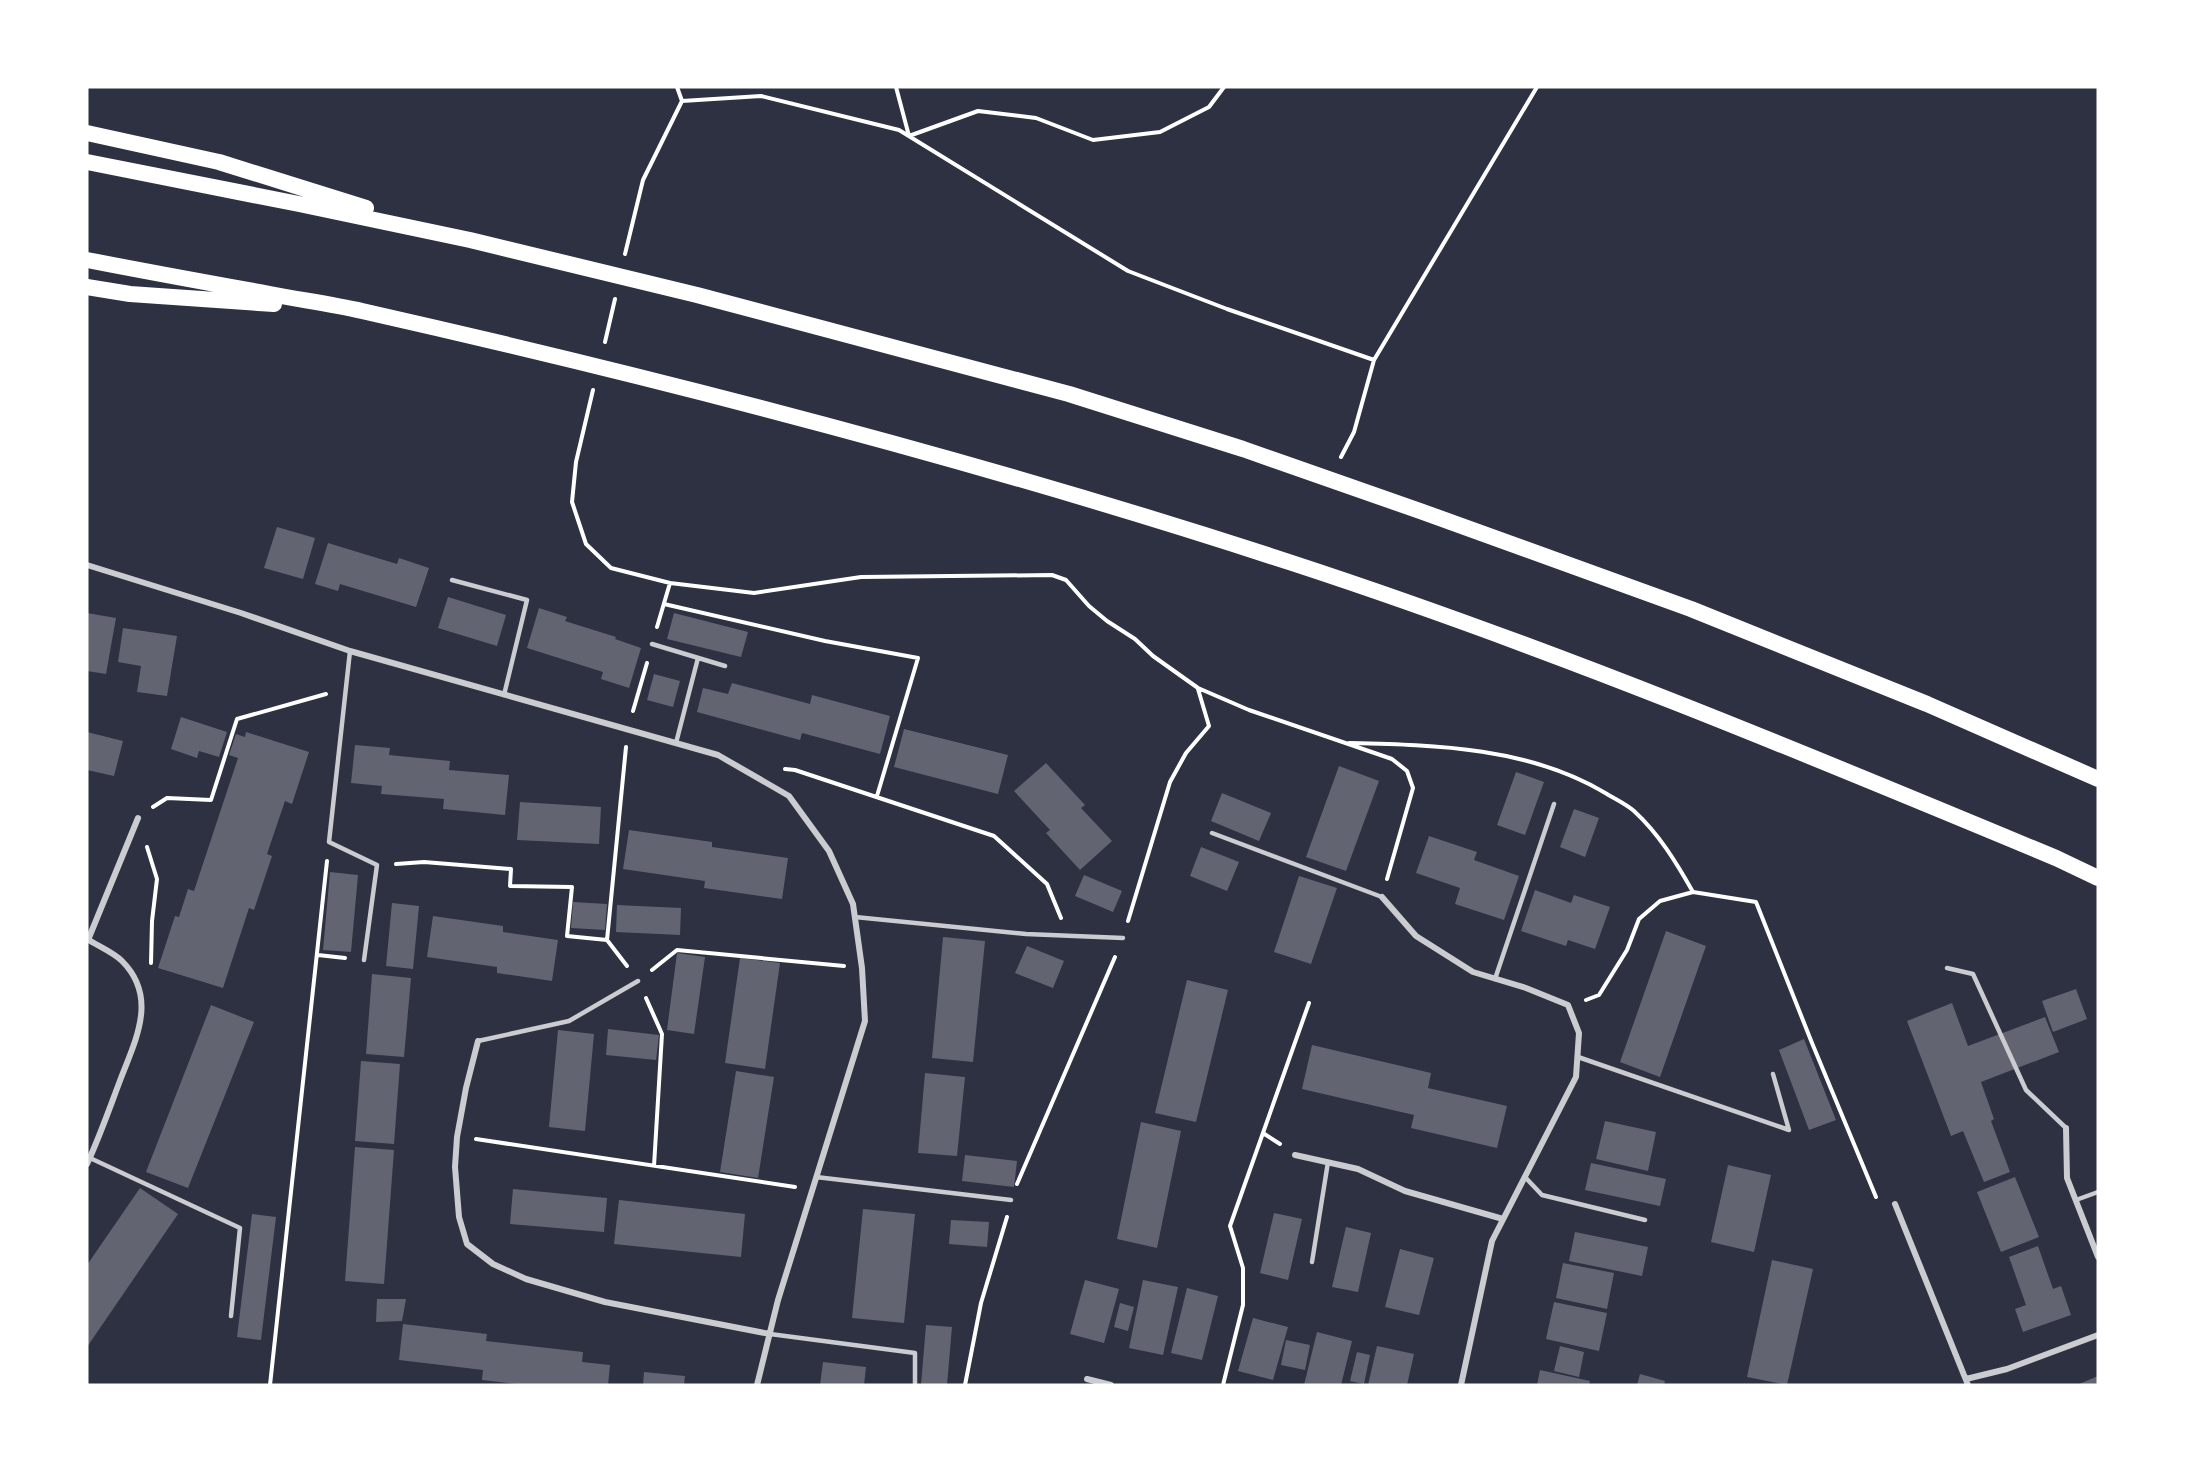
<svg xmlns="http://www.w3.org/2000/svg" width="2185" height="1472" font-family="'Open Sans',sans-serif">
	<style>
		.building { fill: #626471 }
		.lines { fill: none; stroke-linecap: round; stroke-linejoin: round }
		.path { stroke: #fff; stroke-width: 4 }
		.service { stroke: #caccd0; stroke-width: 4.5 }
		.minor { stroke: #caccd0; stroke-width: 6 }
		.trunk { stroke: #fff; stroke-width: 16 }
	</style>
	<rect width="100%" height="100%" fill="#2d3142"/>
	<path class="building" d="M 277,527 L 315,538 L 303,579 L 264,568 Z
		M 328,543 L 397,564 L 399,558 L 429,568 L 416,607 L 340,584 L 338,591 L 315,584 Z
		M 448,597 L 506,615 L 497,646 L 438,628 Z
		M 539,608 L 567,617 L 565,621 L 616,637 L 615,639 L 641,648 L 629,688 L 601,679 L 603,672 L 527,648 Z
		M 87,613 L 116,618 L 106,674 L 87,671 Z
		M 674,613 L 748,632 L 741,657 L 667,639 Z
		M 123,628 L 177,636 L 167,696 L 137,692 L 141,666 L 118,662 Z
		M 654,674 L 680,681 L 673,707 L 647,700 Z
		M 732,683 L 810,704 L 812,695 L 890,716 L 880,754 L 802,733 L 800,740 L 697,712 L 703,688 L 728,694 Z
		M 181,717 L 227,732 L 219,757 L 199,751 L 197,758 L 171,749 Z
		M 904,729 L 1008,755 L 998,794 L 894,767 Z
		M 87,732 L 123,741 L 114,776 L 87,770 Z
		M 246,732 L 309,752 L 292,804 L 285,801 L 267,854 L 272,856 L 254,910 L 249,908 L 223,988 L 158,968 L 175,916 L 179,917 L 188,889 L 194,891 L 238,758 L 229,755 L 236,734 L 245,737 Z
		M 355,745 L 390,748 L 389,755 L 450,761 L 449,770 L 509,775 L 505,815 L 443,809 L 444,799 L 381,794 L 382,786 L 351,783 Z
		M 1046,763 L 1085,805 L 1081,808 L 1112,841 L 1080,870 L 1046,833 L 1050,830 L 1014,791 Z
		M 1339,766 L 1379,781 L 1346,871 L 1306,857 Z
		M 1516,772 L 1544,782 L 1525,835 L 1497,825 Z
		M 1222,793 L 1271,813 L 1259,841 L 1211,821 Z
		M 520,802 L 601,807 L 599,844 L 517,840 Z
		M 1574,809 L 1599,818 L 1585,857 L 1560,847 Z
		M 629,830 L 712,842 L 712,847 L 788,858 L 782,899 L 704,888 L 705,881 L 623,869 Z
		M 1429,836 L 1477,852 L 1474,860 L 1519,876 L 1504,920 L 1455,904 L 1460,888 L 1416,873 Z
		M 1201,847 L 1239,862 L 1227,891 L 1190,876 Z
		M 330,872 L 358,875 L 351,952 L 323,950 Z
		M 1084,875 L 1122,891 L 1113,912 L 1075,896 Z
		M 1299,876 L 1337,888 L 1311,964 L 1274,952 Z
		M 1535,890 L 1571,903 L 1574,895 L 1610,907 L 1595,949 L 1568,940 L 1566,946 L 1521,931 Z
		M 573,902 L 607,904 L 605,930 L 571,928 Z
		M 392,903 L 419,906 L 413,969 L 386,966 Z
		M 617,905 L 681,908 L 680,935 L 616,932 Z
		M 433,916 L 503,926 L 503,932 L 558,940 L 552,981 L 497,973 L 497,967 L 427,957 Z
		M 1666,931 L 1706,946 L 1660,1077 L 1620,1062 Z
		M 943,937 L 985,941 L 973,1062 L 932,1058 Z
		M 1027,946 L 1064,961 L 1053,988 L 1015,973 Z
		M 677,953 L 705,957 L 694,1034 L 667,1030 Z
		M 740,958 L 780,963 L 765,1069 L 725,1063 Z
		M 372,974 L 411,978 L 404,1057 L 366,1054 Z
		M 1187,980 L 1228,990 L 1196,1122 L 1155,1113 Z
		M 2076,989 L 2087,1019 L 2053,1032 L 2042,1001 Z
		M 1952,1003 L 1968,1046 L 2045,1017 L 2059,1052 L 1981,1082 L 1994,1119 L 1991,1121 L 2010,1172 L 1984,1182 L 1963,1131 L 1951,1136 L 1907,1021 Z
		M 211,1005 L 254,1022 L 188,1188 L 146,1172 Z
		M 608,1029 L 659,1035 L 656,1060 L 606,1055 Z
		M 558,1030 L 594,1034 L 585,1131 L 549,1127 Z
		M 1804,1039 L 1836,1120 L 1809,1130 L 1779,1050 Z
		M 1312,1045 L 1431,1073 L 1428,1088 L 1507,1106 L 1497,1148 L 1411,1128 L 1414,1115 L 1302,1089 Z
		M 361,1061 L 400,1064 L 394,1144 L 355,1141 Z
		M 736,1071 L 774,1077 L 758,1178 L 720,1172 Z
		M 925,1073 L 965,1077 L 957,1156 L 918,1153 Z
		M 1605,1121 L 1656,1132 L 1648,1171 L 1596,1159 Z
		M 1141,1122 L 1181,1131 L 1157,1248 L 1117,1239 Z
		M 355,1147 L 394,1150 L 384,1284 L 345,1281 Z
		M 965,1155 L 1017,1161 L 1014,1187 L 962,1181 Z
		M 1591,1163 L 1666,1179 L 1660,1206 L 1585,1190 Z
		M 1728,1165 L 1771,1175 L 1754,1252 L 1711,1242 Z
		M 2015,1177 L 2039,1237 L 2001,1252 L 1977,1192 Z
		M 140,1188 L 178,1214 L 87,1347 L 87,1265 Z
		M 513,1189 L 607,1198 L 604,1232 L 510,1224 Z
		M 619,1200 L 745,1214 L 741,1257 L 614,1244 Z
		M 863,1209 L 915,1214 L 904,1323 L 852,1318 Z
		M 1274,1213 L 1302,1219 L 1288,1280 L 1260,1273 Z
		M 252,1214 L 276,1217 L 261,1340 L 237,1337 Z
		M 951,1220 L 989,1222 L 987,1247 L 949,1244 Z
		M 1346,1227 L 1371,1233 L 1358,1292 L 1332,1287 Z
		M 1575,1232 L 1648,1247 L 1642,1276 L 1569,1261 Z
		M 2038,1246 L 2053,1289 L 2061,1286 L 2071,1315 L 2023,1332 L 2015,1309 L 2026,1305 L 2009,1257 Z
		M 1400,1249 L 1434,1258 L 1419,1315 L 1385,1307 Z
		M 1772,1260 L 1813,1269 L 1787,1385 L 1747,1377 Z
		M 1563,1263 L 1614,1273 L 1607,1309 L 1556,1298 Z
		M 1085,1280 L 1119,1289 L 1104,1343 L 1070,1334 Z
		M 1143,1280 L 1178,1287 L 1163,1355 L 1129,1348 Z
		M 1187,1288 L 1218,1296 L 1202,1360 L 1171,1353 Z
		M 377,1299 L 406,1299 L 402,1321 L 376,1322 Z
		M 1554,1302 L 1607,1313 L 1599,1351 L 1546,1339 Z
		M 1120,1303 L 1134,1307 L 1128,1331 L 1114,1327 Z
		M 1253,1318 L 1288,1327 L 1273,1380 L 1238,1371 Z
		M 403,1324 L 487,1334 L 486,1341 L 583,1352 L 582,1362 L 610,1365 L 608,1385 L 524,1385 L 482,1380 L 483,1370 L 399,1360 Z
		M 926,1325 L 952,1327 L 947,1385 L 921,1385 Z
		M 1317,1332 L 1352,1341 L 1341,1385 L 1304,1385 Z
		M 1286,1340 L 1310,1345 L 1305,1370 L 1281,1365 Z
		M 1377,1346 L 1414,1354 L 1407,1385 L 1368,1385 Z
		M 1560,1346 L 1584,1352 L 1579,1377 L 1554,1371 Z
		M 1357,1352 L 1370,1355 L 1364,1384 L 1350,1381 Z
		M 823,1362 L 866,1367 L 864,1385 L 820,1385 Z
		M 1540,1370 L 1590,1381 L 1589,1385 L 1537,1385 Z
		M 644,1372 L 685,1376 L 684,1385 L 643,1385 Z
		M 1640,1374 L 1665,1381 L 1664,1385 L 1637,1385 Z
		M 2098,1376 L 2098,1385 L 2077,1385 Z"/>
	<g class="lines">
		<path class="path" d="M 896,87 L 909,136 L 978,111 L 1036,118 L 1093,140 L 1160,132 L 1209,107 L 1224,87
			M 682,101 L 761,96 L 899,130 L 1128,271 L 1227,309 L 1374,360 L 1537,87
			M 625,254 L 643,180 L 682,101 L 677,87
			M 605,342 L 615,299
			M 593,390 L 576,462 L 572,502 L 586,544 L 611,568 L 670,583 L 754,593 L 861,577 L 1052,575 L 1066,580 L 1089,606 L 1107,621 L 1135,639 L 1153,656 L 1198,688 L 1249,710 L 1392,759 L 1407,771 L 1413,788 L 1387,879
			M 1341,457 L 1354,432 L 1374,360
			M 664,604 L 825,641 L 918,658 L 877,796
			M 657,627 L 670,583
			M 633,711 L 647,663
			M 1349,743 C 1436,745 1530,747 1607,794 C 1615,799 1626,804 1634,811 C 1659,834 1676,862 1693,892
			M 626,747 L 607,940 L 627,966
			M 785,769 L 795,770 L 994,836 L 1047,884 L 1061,918
			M 153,807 L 167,798 L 211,800 L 237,719 L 326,694
			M 147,847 L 157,879 L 152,921 L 151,963
			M 396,864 L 424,862 L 511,869 L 510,886 L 572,887 L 567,936 L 607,940
			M 1128,921 L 1170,782 L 1186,753 L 1209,726 L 1198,689
			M 318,955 L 345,958
			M 652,970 L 677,950 L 844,966
			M 646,998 L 662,1034 L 654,1166
			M 1586,1000 L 1599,995 L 1627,950 L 1639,919 L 1660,901 L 1693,892 L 1756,902 L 1812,1043 L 1876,1197
			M 1263,1133 L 1280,1144
			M 476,1139 L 795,1187
			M 1017,1184 L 1115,957
			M 270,1385 L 327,861
			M 965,1385 L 981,1303 L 1007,1217
			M 1223,1385 L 1243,1305 L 1243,1268 L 1230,1226 L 1309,1003"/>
		<path class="service" d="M 452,580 L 527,600 L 504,695
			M 652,644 L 725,666
			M 350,651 L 329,842 L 377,865 L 364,960
			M 676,743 L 698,658
			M 1212,833 L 1382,897
			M 855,917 L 1026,934 L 1123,938
			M 1947,968 L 1973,974 L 2026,1090 L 2066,1128
			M 1495,979 L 1554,804
			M 478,1041 L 569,1021 L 638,981
			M 1578,1057 L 1789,1130 L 1773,1074
			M 90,1158 L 240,1228 L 231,1316
			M 816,1177 L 1011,1200
			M 1525,1177 L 1542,1195 L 1645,1220
			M 2076,1200 L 2098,1192
			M 1312,1262 L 1328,1162
			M 770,1334 L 915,1353 L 915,1385"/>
		<path class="minor" d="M 87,565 L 241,613 L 350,651 L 718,755 L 789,796 L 829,851 L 853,904 L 862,968 L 865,1021 L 778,1300 L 757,1385
			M 1382,897 L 1416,936 L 1473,972 L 1526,988 L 1568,1005 L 1579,1033 L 1576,1077 L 1492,1241 L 1461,1385
			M 87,939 C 98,946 113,952 122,961 C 158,997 136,1039 121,1078 C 110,1107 100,1136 87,1164
			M 88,940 L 138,818
			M 478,1041 L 466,1088 L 457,1137 L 455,1167 L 459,1217 L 467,1244 L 493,1264 L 526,1279 L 605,1302 L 770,1334
			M 2066,1128 L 2067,1178 L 2098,1257
			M 1295,1155 L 1358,1169 L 1405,1191 L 1503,1219
			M 1895,1204 L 1968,1385
			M 1087,1379 L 1111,1385
			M 1966,1379 L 2007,1369 L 2098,1335"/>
		<path class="trunk" d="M 87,133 L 219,162 L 366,208
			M 87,162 L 299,204 L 470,240 L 697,295 L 1069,394 L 1243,449 L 1420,511 L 1691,609 L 1927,704 L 2098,779
			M 87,260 C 148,272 209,283 270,294 C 301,300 332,304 362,311 C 676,382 987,463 1292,563 C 1552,648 1804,753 2056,858 L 2098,878
			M 87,287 L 130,294 L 274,304"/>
	</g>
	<rect width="2185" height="1472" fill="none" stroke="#ffffff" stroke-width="177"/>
</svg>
